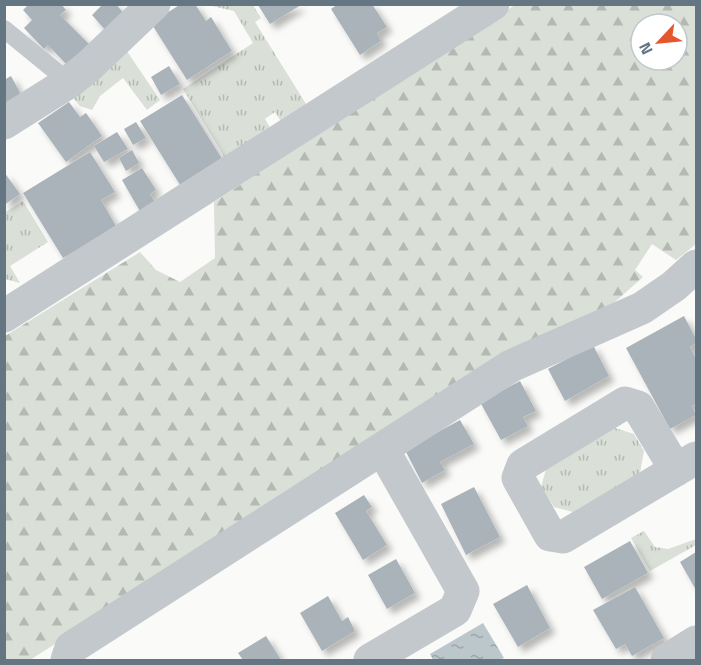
<svg xmlns="http://www.w3.org/2000/svg" width="701" height="665" font-family="'Titillium Web',sans-serif">
	<style>
		.grass { fill: url(#grass-tufts) }
		.forest { fill: url(#forest-firs); fill-rule: evenodd }
		.water { fill: url(#water-ripples) }
		.building { fill: #aab3b9; filter: url(#shadow) }
		.lines { fill: none; stroke-linecap: round; stroke-linejoin: round }
		.service { stroke: #c3c8cc; stroke-width: 18 }
		.minor { stroke: #c3c8cc; stroke-width: 33 }
	</style>
	<defs>
		<pattern id="grass-tufts" width="24" height="20" patternUnits="userSpaceOnUse" patternTransform="scale(1.5)"><rect width="24" height="20" fill="#dadfd7"/><path d="M3 7l-1-3M5 7V3M7 7l1-3M15 17l-1-3M17 17v-4M19 17l1-3" fill="none" stroke="#b4b9b4"/></pattern>
		<pattern id="forest-firs" width="22" height="20" patternUnits="userSpaceOnUse" patternTransform="scale(1.5)"><rect width="22" height="20" fill="#dadfd7"/><path d="M5 1l3.5 6h-7zM16 11l3.5 6h-7z" fill="#b4b9b4"/></pattern>
		<pattern id="water-ripples" width="26" height="14" patternUnits="userSpaceOnUse" patternTransform="scale(1.5)"><rect width="26" height="14" fill="#bbc7cb"/><path d="M2 4q2-2 4 0t4 0M15 11q2-2 4 0t4 0" fill="none" stroke="#9ca6aa"/></pattern>
		<filter id="shadow"><feDropShadow dx="5.5" dy="5.5" stdDeviation="3" flood-color="#0004"/></filter>
	</defs>
	<rect width="100%" height="100%" fill="#fafaf8"/>
	<path class="grass" d="M 208,5 L 253,5 L 261,18 L 255,22 L 311,112 L 286,129 L 275,112 L 265,119 L 275,136 L 230,166 L 183,89 L 253,43 L 234,11 Z
		M 124,47 L 160,100 L 147,110 L 123,78 L 100,96 L 92,110 L 80,106 L 72,97 Z
		M 23,201 L 48,242 L 10,266 L 20,283 L 5,279 L 4,213 Z
		M 612,427 L 634,434 L 644,451 L 640,473 L 573,512 L 554,507 L 541,487 L 547,466 Z
		M 644,531 L 655,547 L 668,549 L 696,539 L 696,545 L 650,571 L 631,538 Z"/>
	<path class="forest" d="M 515,5 L 696,5 L 696,244 L 676,260 L 652,244 L 635,270 L 643,277 L 607,309 L 505,356 L 30,660 L 5,660 L 5,336 L 140,252 L 156,270 L 180,282 L 215,258 L 214,202 ZM 641,24 L 677,24 L 677,60 L 641,60 Z"/>
	<path class="water" d="M 483,623 L 504,658 L 499,660 L 433,660 L 430,654 Z"/>
	<path class="building" d="M 29,4 L 61,4 L 66,10 L 60,15 L 91,46 L 69,67 L 48,45 L 44,49 L 24,28 L 32,20 L 23,10 Z
		M 103,4 L 116,4 L 125,15 L 107,32 L 92,15 Z
		M 181,4 L 195,4 L 206,21 L 211,17 L 232,51 L 187,80 L 151,23 Z
		M 338,4 L 372,4 L 387,27 L 377,33 L 381,41 L 360,55 L 331,9 Z
		M 258,5 L 301,5 L 270,24 Z
		M 169,66 L 180,84 L 161,95 L 151,77 Z
		M 11,76 L 24,100 L 4,111 L 4,80 Z
		M 182,95 L 224,162 L 182,188 L 140,121 Z
		M 69,102 L 80,117 L 86,113 L 102,136 L 66,162 L 38,123 Z
		M 136,122 L 146,138 L 133,145 L 124,129 Z
		M 117,132 L 128,149 L 104,162 L 94,146 Z
		M 132,150 L 139,163 L 126,171 L 119,158 Z
		M 90,152 L 115,192 L 101,200 L 116,226 L 63,258 L 23,193 Z
		M 142,168 L 156,190 L 150,194 L 156,204 L 141,213 L 122,180 Z
		M 4,172 L 20,194 L 4,205 Z
		M 684,316 L 696,339 L 696,343 L 690,347 L 696,359 L 696,404 L 692,406 L 696,415 L 670,429 L 626,348 Z
		M 593,345 L 609,376 L 565,401 L 548,369 Z
		M 520,381 L 536,411 L 523,417 L 528,426 L 501,440 L 480,402 Z
		M 460,420 L 474,444 L 440,462 L 445,470 L 422,483 L 405,450 Z
		M 474,487 L 500,537 L 466,555 L 441,504 Z
		M 364,495 L 372,507 L 366,511 L 387,545 L 363,560 L 335,513 Z
		M 630,541 L 648,573 L 602,599 L 584,567 Z
		M 696,552 L 696,590 L 680,562 Z
		M 396,559 L 415,593 L 387,609 L 368,575 Z
		M 527,585 L 550,628 L 518,647 L 493,604 Z
		M 635,587 L 664,638 L 632,656 L 625,644 L 616,649 L 593,610 Z
		M 328,596 L 342,621 L 348,617 L 355,631 L 322,651 L 300,613 Z
		M 266,636 L 281,660 L 243,660 L 238,653 Z"/>
	<g class="lines">
		<path class="service" d="M 4,29 L 69,82"/>
		<path class="minor" d="M 4,123 L 69,82 L 89,66 L 154,4
			M 4,316 L 493,4
			M 676,470 L 638,407 L 625,403 L 523,465 L 518,478 L 550,535 L 563,537 L 696,458
			M 67,660 L 71,648 L 511,366 L 642,308 L 674,286 L 696,266
			M 370,660 L 455,610 L 463,591 L 383,450
			M 667,660 L 696,642"/>
	</g>
	<rect width="701" height="665" fill="none" stroke="#657683" stroke-width="12"/>
	<g transform="translate(659 42) rotate(244)"><circle r="28" fill="#ffffff" stroke="#c1c8cd" stroke-width="1.5"/>
	<path d="M0-4.5L10 22L0 15L-10 22Z" fill="#e4572e"/>
	<text y="-9" font-size="16" font-weight="bold" text-anchor="middle" fill="#657683">N</text>
	</g>
</svg>
